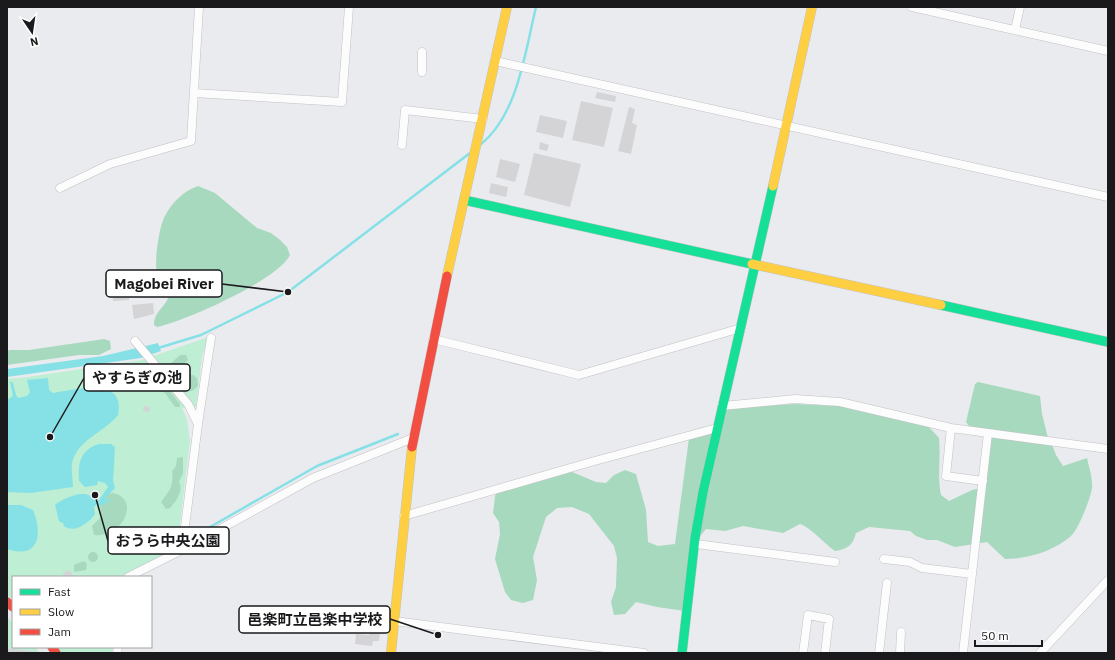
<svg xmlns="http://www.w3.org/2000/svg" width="1115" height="660" font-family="'IBM Plex Sans','Noto Sans JP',sans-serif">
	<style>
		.green { fill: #beeed3 }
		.forest { fill: #a7d9be }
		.water { fill: #85e1e6 }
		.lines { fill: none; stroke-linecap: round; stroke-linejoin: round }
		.stream { stroke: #85e1e6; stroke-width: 2.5 }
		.building { fill: #d4d4d7 }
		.street-casing { stroke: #c1c1c4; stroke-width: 9 }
		.fast-casing { stroke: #c1c1c4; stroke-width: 10 }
		.slow-casing { stroke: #c1c1c4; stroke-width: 10 }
		.jam-casing { stroke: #c1c1c4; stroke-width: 10 }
		.street { stroke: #fcfcfd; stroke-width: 8 }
		.fast { stroke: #16e098; stroke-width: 9 }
		.slow { stroke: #ffcf43; stroke-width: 9 }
		.jam { stroke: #f24e42; stroke-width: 9 }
		.leader { fill: none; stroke: #1a1a1d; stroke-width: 1.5 }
		.callout-dot { fill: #1a1a1d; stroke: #fff; stroke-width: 1.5 }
		.callout { fill: #fff; stroke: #1a1a1d; stroke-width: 1.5 }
		.callout-label { font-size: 15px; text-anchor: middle; font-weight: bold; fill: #1a1a1d }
	</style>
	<rect width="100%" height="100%" fill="#eaebef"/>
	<path class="green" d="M 208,337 L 202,356 L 196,407 L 182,408 L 187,419 L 190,441 L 177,549 L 123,577 L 13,577 L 13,600 L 7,595 L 7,379 L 28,377 L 142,360 Z
		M 7,617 L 13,623 L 13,647 L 35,647 L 40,653 L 7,648 Z
		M 58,647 L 113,647 L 112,653 L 62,653 Z"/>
	<path class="forest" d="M 198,186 L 215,193 L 257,228 L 271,233 L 279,239 L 287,247 L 290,255 C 278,280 185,321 157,327 L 154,325 C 154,310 169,305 169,293 C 169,284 159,280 157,272 C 154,262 159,226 165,216 C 171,203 185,190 198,186 Z
		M 104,339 L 110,341 L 111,349 L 99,355 L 79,355 L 7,365 L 7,351 L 10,350 L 29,350 Z
		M 180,355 L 186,355 L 188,360 L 182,365 L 180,376 L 175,377 L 167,367 Z
		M 146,365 L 150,366 L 180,404 L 180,407 L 175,407 L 165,393 L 153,387 L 152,382 L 145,374 Z
		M 193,375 L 197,378 L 198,386 L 192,391 L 184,392 L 179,386 L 178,380 L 183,376 Z
		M 978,382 L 1040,396 L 1042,414 L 1048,438 L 971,429 L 966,422 L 975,384 Z
		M 795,404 L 839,406 L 928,426 L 939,438 C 941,458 937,476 941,495 L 949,501 L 972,490 L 984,487 L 990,436 L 1051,442 L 1056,455 L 1063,466 L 1087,458 C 1089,467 1093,479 1092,488 C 1090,500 1079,528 1071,536 C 1054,551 1028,559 1005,559 L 987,542 L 955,547 L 937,540 L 927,540 L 916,536 L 910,531 L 869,527 L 856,533 C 853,545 848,549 835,551 C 825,544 810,527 800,524 L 783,533 L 743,526 L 725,531 L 706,529 L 692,546 L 685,611 L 657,607 L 636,602 L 625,614 L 614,615 L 611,602 L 616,587 L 617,558 L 614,546 L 589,514 L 572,507 L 557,508 L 546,517 L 533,557 L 537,580 L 533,600 L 523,603 L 511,600 L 505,592 L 495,559 L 500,534 L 499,522 L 493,513 L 496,489 L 565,469 L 596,482 L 606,483 L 614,475 L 625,470 L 636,474 L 646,510 L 648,542 L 658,546 L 675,544 L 689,438 L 720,430 L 724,411 L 732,408 Z
		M 183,457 L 183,473 L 179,482 C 184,491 176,501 170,508 L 166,509 L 161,502 C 169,491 174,487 172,471 L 176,466 L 177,458 Z
		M 113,493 C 141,499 123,538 94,535 L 92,526 L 101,517 C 101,507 98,502 105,494 Z
		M143 539a12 12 0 1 1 24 0a12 12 0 1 1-24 0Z
		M88 557a5 5 0 1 1 10 0a5 5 0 1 1-10 0Z
		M 84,561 L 87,564 L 86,570 L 74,572 L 74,565 Z"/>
	<path class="water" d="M 158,343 L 161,351 L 141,358 L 7,377 L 7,369 L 103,356 Z
		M 48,378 L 49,390 L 53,393 C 75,390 126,375 118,415 C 105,432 76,440 72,464 C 71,471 73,480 73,487 L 31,493 L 7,492 L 7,400 L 13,396 L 10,381 L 13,383 L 16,395 L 18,398 L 27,396 L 30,392 L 27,380 Z
		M 99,444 L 111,444 L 115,447 L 113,481 L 115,488 L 106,497 L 107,500 L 113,499 L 100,506 L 97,504 L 94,507 L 95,514 C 89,523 73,535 63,525 L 64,524 L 59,521 L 55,505 C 65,497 90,486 97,503 L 108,487 L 105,483 L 98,481 L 97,485 L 85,487 L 79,481 C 78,463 80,450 99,444 Z
		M 7,505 L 21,505 L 33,510 C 43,534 39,560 7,549 Z"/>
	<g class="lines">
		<path class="stream" d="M 480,145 C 518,115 525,52 536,7
			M 158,348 L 201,335 L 288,292 L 470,153
			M 196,535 L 317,466 L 398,434"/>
	</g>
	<path class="building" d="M 597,92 L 616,96 L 615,102 L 595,98 Z
		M 581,101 L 613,108 L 604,147 L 572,140 Z
		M 629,107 L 635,109 L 632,123 L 637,125 L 631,154 L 618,151 Z
		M 540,115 L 567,121 L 563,138 L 536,132 Z
		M 540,142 L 549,145 L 547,151 L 539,149 Z
		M 534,153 L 581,164 L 570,207 L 524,195 Z
		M 500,159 L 520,164 L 515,182 L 496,177 Z
		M 491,183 L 508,187 L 506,197 L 489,193 Z
		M 112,288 L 129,288 L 129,300 L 113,301 Z
		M 153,303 L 154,314 L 134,319 L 132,305 Z
		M 144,406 L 150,407 L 149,412 L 143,411 Z
		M 70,570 L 74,577 L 62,577 L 64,576 L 63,573 Z
		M 370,623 L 381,624 L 379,641 L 373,641 L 372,646 L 355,644 L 356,634 L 369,635 Z
		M 7,648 L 36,652 L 36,653 L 7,653 Z"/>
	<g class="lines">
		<g class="street-casing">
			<path id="street" d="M 912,7 L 1108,51
				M 1015,30 L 1020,7
				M 495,61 L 1108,197
				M 422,72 L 422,52
				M 194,93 L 342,102 L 349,7
				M 402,145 L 405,110 L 483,119
				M 60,188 L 110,164 L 191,141 L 199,7
				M 433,339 L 579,375 L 741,328
				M 135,341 L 188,404 L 198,424 L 182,550
				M 722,406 L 795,399 L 840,402 L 951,428 L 1108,449
				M 198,424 L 211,338
				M 951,428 L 946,476 L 983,481
				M 404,516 L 591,462 L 717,428
				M 696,544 L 835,562
				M 884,559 L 910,562 L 922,568 L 972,574
				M 128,577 L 182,550 L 313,478 L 413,438
				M 394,621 L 644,653
				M 117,653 L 118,647
				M 803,653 L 808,615 L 829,619 L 825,653
				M 879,653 L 887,583
				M 900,653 L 901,632
				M 963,653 L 988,433
				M 1040,653 L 1108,580"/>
		</g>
		<g class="fast-casing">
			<path id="fast" d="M 464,200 L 752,264
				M 941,305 L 1108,342
				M 682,653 L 695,538 L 703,492 L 773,186"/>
		</g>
		<g class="slow-casing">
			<path id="slow" d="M 773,186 L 812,7
				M 752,264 L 941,305
				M 447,276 L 507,7
				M 391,653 L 412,447"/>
		</g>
		<g class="jam-casing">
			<path id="jam" d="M 412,447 L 447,276
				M 7,602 L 13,607
				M 52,647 L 56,653"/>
		</g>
		<use href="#street" class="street"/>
		<use href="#fast" class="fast"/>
		<use href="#slow" class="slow"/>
		<use href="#jam" class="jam"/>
	</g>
	<path class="leader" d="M288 292L222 284M50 437L84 378M95 495L108 541M438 635L390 619"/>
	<g class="callout-dot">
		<circle cx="288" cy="292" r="4"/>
		<circle cx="50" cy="437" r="4"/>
		<circle cx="95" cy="495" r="4"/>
		<circle cx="438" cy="635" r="4"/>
	</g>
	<g class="callout">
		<rect x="106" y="270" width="116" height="27" rx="4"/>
		<rect x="84" y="364" width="106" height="27" rx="4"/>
		<rect x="108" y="527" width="121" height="27" rx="4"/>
		<rect x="239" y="606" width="151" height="27" rx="4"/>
	</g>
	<g class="callout-label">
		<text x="164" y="289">Magobei River</text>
		<text x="137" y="383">やすらぎの池</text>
		<text x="168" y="546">おうら中央公園</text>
		<text x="315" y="625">邑楽町立邑楽中学校</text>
	</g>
	<rect width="1115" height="660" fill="none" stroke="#1a1a1d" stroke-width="16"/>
	<rect x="12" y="576" width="140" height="72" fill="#ffffff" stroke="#a3a3a5"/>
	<rect x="20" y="589" width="20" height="6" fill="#16e098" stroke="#a3a3a5"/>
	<text x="48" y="596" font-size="12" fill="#1a1a1d">Fast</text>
	<rect x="20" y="609" width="20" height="6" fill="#ffcf43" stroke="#a3a3a5"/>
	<text x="48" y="616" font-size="12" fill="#1a1a1d">Slow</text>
	<rect x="20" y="629" width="20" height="6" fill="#f24e42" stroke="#a3a3a5"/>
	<text x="48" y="636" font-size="12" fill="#1a1a1d">Jam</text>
	<g transform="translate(32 32) rotate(167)" stroke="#ffffff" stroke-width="3" paint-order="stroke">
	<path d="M0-3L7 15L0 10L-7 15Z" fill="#1a1a1d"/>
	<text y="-6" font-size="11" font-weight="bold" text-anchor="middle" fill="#1a1a1d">N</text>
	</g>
	<path d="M975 640v6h67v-6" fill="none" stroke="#1a1a1d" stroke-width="2"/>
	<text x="981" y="640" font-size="12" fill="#1a1a1d" stroke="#ffffff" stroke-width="3" paint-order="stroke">50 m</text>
</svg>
